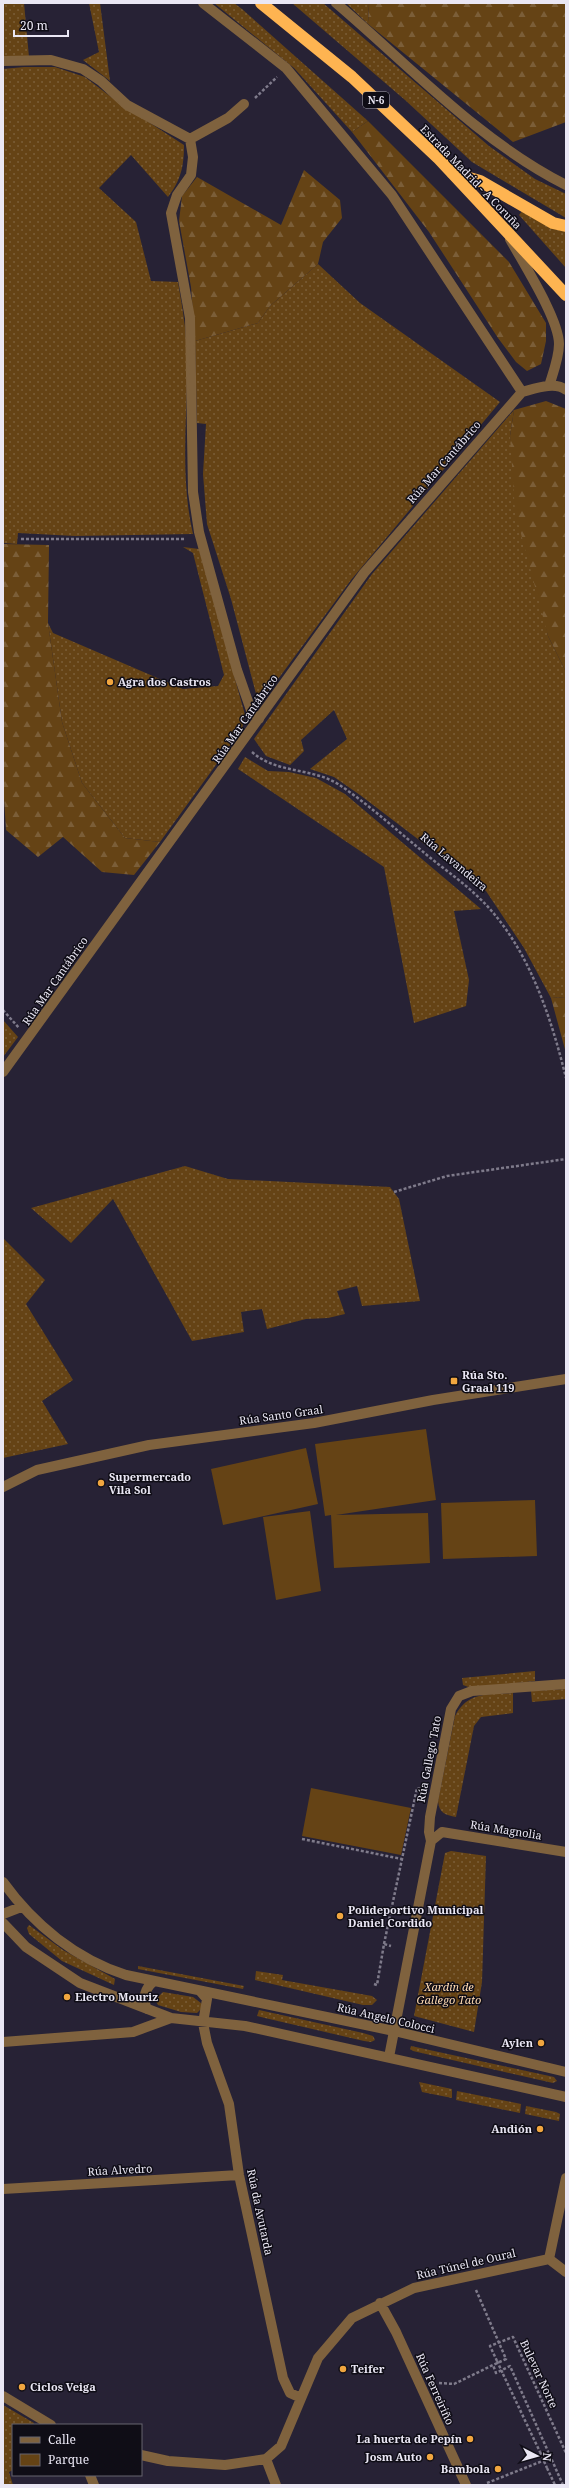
<svg xmlns="http://www.w3.org/2000/svg" width="569" height="2488" font-family="'Noto Serif',serif">
	<style>
		.green { fill: url(#green-dots) }
		.forest { fill: url(#forest-firs) }
		.pitch { fill: #654315 }
		.lines { fill: none; stroke-linecap: round; stroke-linejoin: round }
		.path { stroke: #7f7b8b; stroke-width: 2.5; stroke-dasharray: 3 2; stroke-linecap: butt }
		.minor { stroke: #7f623e; stroke-width: 10 }
		.highway { stroke: #feb451; stroke-width: 12 }
		.path-bridge { stroke: #7f7b8b; stroke-width: 2.5; stroke-dasharray: 3 2; stroke-linecap: butt }
		.poi-dot { fill: #f1a63f; stroke: #0f0d16; stroke-width: 1.5 }
		.labels { text-anchor: middle; stroke-width: 3; stroke-linejoin: round; paint-order: stroke }
		.shield { fill: #0f0d16; stroke: #a8a6b1; stroke-width: 1 }
		.shield-label { font-size: 10px; font-weight: bold; fill: #eae7f4 }
		.street-label { font-size: 11px; fill: #eae7f4; stroke: #0f0d16 }
		.poi-label { font-size: 11px; font-weight: bold; fill: #eae7f4; stroke: #0f0d16; text-anchor: start }
		.park-label { font-size: 11px; font-style: italic; fill: #fedab1; stroke: #0f0d16 }
	</style>
	<defs>
		<pattern id="green-dots" width="8" height="8" patternUnits="userSpaceOnUse"><rect width="8" height="8" fill="#654315"/><path d="M2 2h.1M6 6h.1" fill="none" stroke="#7b5e38" stroke-width="1.8" stroke-linecap="round"/></pattern>
		<pattern id="forest-firs" width="22" height="20" patternUnits="userSpaceOnUse"><rect width="22" height="20" fill="#654315"/><path d="M5 1l3.5 6h-7zM16 11l3.5 6h-7z" fill="#7b5e38"/></pattern>
	</defs>
	<rect width="100%" height="100%" fill="#272235"/>
	<path class="green" d="M 3,3 L 24,3 L 29,57 L 3,57 Z
		M 89,3 L 100,3 L 110,81 L 83,60 L 99,52 Z
		M 214,3 L 234,3 L 242,9 L 368,121 L 352,132 L 294,68 Z
		M 292,3 L 323,3 L 489,146 L 535,179 L 566,194 L 566,218 L 472,162 L 405,100 Z
		M 346,3 L 369,3 L 368,24 Z
		M 24,67 L 55,67 L 85,77 L 119,103 L 184,145 C 184,166 181,180 168,197 L 131,155 L 99,188 L 136,222 L 151,281 L 178,282 C 181,301 185,320 186,339 C 190,404 178,470 193,534 L 75,536 L 18,533 L 17,544 L 3,543 L 3,69 Z
		M 523,210 L 541,222 L 566,232 L 566,268 L 519,215 Z
		M 318,264 L 360,303 L 500,402 L 351,580 L 259,705 L 231,599 L 207,524 L 203,474 L 206,424 L 197,423 L 195,341 L 258,323 L 270,306 Z
		M 514,410 L 510,436 L 548,636 L 566,672 L 566,997 L 551,998 L 524,948 L 486,891 L 360,795 L 334,777 L 310,769 L 347,739 L 334,710 L 301,740 L 304,751 L 290,765 L 266,756 L 254,739 L 372,574 Z
		M 183,547 L 199,549 L 245,715 L 242,729 L 160,842 L 125,838 L 82,783 L 62,722 L 48,623 L 53,633 L 183,689 L 218,686 L 224,675 L 193,553 Z
		M 245,757 L 268,771 L 289,772 L 316,778 L 345,794 L 481,909 L 454,911 L 469,980 L 466,1006 L 414,1023 L 384,867 L 238,769 Z
		M 3,1020 L 18,1037 L 3,1057 Z
		M 185,1166 L 228,1179 L 390,1187 L 399,1199 L 420,1301 L 362,1306 L 357,1286 L 337,1291 L 345,1314 L 328,1318 L 306,1319 L 267,1329 L 262,1309 L 241,1312 L 244,1332 L 192,1341 L 113,1199 L 71,1243 L 31,1208 Z
		M 3,1238 L 45,1280 L 26,1304 L 73,1380 L 42,1401 L 68,1444 L 3,1458 Z
		M 535,1671 L 535,1681 L 471,1688 L 463,1685 L 462,1678 Z
		M 566,1689 L 566,1699 L 532,1702 L 531,1691 Z
		M 513,1693 L 513,1713 L 481,1717 L 474,1726 L 456,1817 C 445,1815 439,1813 438,1801 L 455,1716 C 468,1691 487,1695 513,1693 Z
		M 451,1851 L 486,1856 L 482,1982 L 474,2032 L 414,2016 L 445,1853 Z
		M 29,1925 L 63,1950 L 115,1979 L 114,1985 L 62,1961 L 29,1934 L 27,1928 Z
		M 138,1966 L 244,1986 L 243,1989 L 138,1969 Z
		M 256,1971 L 283,1975 L 282,1980 L 372,1996 L 377,2000 L 372,2005 L 363,2005 L 255,1980 Z
		M 163,1992 L 193,1997 L 201,2003 L 202,2008 L 197,2013 L 181,2012 L 158,2005 L 155,2000 Z
		M 259,2010 L 363,2033 L 373,2036 L 375,2040 L 371,2042 L 364,2041 L 265,2018 L 257,2016 Z
		M 411,2046 L 554,2077 L 557,2081 L 553,2083 L 413,2051 L 410,2049 Z
		M 419,2082 L 452,2089 L 452,2098 L 422,2092 Z
		M 457,2091 L 521,2104 L 520,2113 L 456,2100 Z
		M 526,2106 L 556,2112 L 560,2114 L 559,2121 L 525,2114 Z
		M 3,2405 L 34,2423 L 33,2425 L 13,2425 L 13,2470 L 9,2472 L 13,2485 L 3,2485 Z"/>
	<path class="forest" d="M 369,3 L 566,3 L 566,122 L 513,142 L 368,24 Z
		M 368,121 L 509,262 L 546,323 L 546,341 L 541,364 L 527,371 L 516,362 L 498,338 L 429,232 L 352,132 Z
		M 304,170 L 340,200 L 342,218 L 323,242 L 318,264 L 270,306 L 258,323 L 195,341 L 191,287 L 179,221 L 182,196 L 197,177 L 281,225 Z
		M 546,401 L 566,409 L 566,672 L 548,636 L 515,511 L 510,436 L 514,410 Z
		M 3,544 L 49,545 L 48,623 L 62,722 L 82,783 L 125,838 L 160,842 L 134,875 L 102,872 L 63,837 L 38,857 L 6,830 L 3,783 Z
		M 566,997 L 566,1053 L 551,998 Z"/>
	<path class="pitch" d="M 426,1429 L 436,1500 L 336,1515 L 428,1513 L 430,1563 L 334,1568 L 331,1515 L 325,1516 L 315,1444 Z
		M 306,1448 L 318,1504 L 223,1525 L 211,1469 Z
		M 535,1500 L 537,1556 L 443,1559 L 441,1503 Z
		M 310,1511 L 321,1591 L 276,1600 L 263,1517 Z
		M 311,1788 L 411,1808 L 401,1855 L 302,1836 Z"/>
	<g class="lines">
		<path class="path" d="M 255,98 L 277,77
			M 21,539 L 186,539
			M 252,752 C 277,774 310,767 338,784 C 367,803 394,828 421,850 C 438,865 458,878 475,894 C 526,940 550,1013 566,1078
			M 3,1010 L 19,1028
			M 394,1192 L 447,1176 L 566,1159
			M 302,1839 L 402,1859
			M 384,1944 L 417,1788 L 422,1789
			M 374,1984 L 377,1985 L 384,1944 L 391,1946
			M 476,2290 L 506,2359 L 493,2365
			M 497,2361 L 490,2346 L 513,2337 L 566,2453
			M 503,2374 L 540,2452
			M 439,2383 L 454,2384 L 493,2365 L 496,2373 L 510,2366 L 563,2485
			M 547,2468 L 555,2485
			M 487,2483 L 550,2458"/>
		<path class="minor" d="M 203,3 L 286,68 L 392,195 L 522,392 C 534,389 555,381 566,390
			M 336,3 C 410,66 479,141 566,185
			M 3,61 L 51,60 L 83,69 L 101,81 L 127,105 L 190,139 L 193,157 L 191,175 L 177,195 L 171,213 L 190,318 L 193,492 L 199,532 L 237,670 L 252,713 L 259,719
			M 190,139 L 228,118 L 244,104
			M 510,239 C 523,263 559,319 559,344 C 559,358 553,373 549,386
			M 3,1072 L 364,573 L 522,392
			M 3,1487 L 37,1470 L 149,1445 L 314,1423 L 433,1400 L 566,1379
			M 431,1841 L 429,1832 L 430,1817 L 451,1709 L 459,1696 L 472,1691 L 566,1684
			M 3,1882 C 34,1925 76,1959 126,1975 L 394,2031 L 566,2072
			M 3,1914 L 21,1907
			M 3,1923 L 26,1947 L 80,1983 L 171,2018 L 245,2026 L 566,2097
			M 200,1991 L 207,1999 L 203,2023 L 207,2043 L 229,2104 L 239,2175 L 283,2378 L 290,2393 L 301,2398
			M 147,2009 C 142,1998 145,1988 154,1981
			M 3,2042 L 133,2032 L 171,2018
			M 389,2057 L 431,1841 L 442,1832 L 566,1852
			M 3,2189 L 239,2175
			M 549,2259 L 566,2178
			M 549,2259 L 566,2272
			M 380,2303 L 396,2332 L 466,2485
			M 3,2396 L 51,2425
			M 141,2455 L 168,2461 L 225,2465 L 266,2459 L 281,2446 L 318,2358 L 352,2318 L 414,2288 L 549,2259
			M 266,2459 L 276,2485
			M 90,2475 L 94,2485"/>
		<path class="highway" d="M 261,3 L 352,77 L 439,159 L 566,295
			M 452,173 L 480,181 L 553,223 L 566,226"/>
		<path class="path-bridge" d="M 497,2361 L 503,2374
			M 540,2452 L 547,2468"/>
	</g>
	<g class="poi-dot">
		<circle cx="110" cy="682" r="4"/>
		<rect x="450" y="1377" width="8" height="8" rx="2"/>
		<circle cx="101" cy="1483" r="4"/>
		<circle cx="340" cy="1916" r="4"/>
		<circle cx="67" cy="1997" r="4"/>
		<circle cx="541" cy="2043" r="4"/>
		<circle cx="540" cy="2129" r="4"/>
		<circle cx="343" cy="2369" r="4"/>
		<circle cx="22" cy="2387" r="4"/>
		<circle cx="470" cy="2439" r="4"/>
		<circle cx="430" cy="2457" r="4"/>
		<circle cx="498" cy="2469" r="4"/>
	</g>
	<g class="labels">
		<rect class="shield" x="363" y="92" width="26" height="16" rx="3"/>
		<g class="shield-label">
			<text x="376" y="104">N-6</text>
		</g>
		<g class="street-label">
			<text transform="translate(471 177) rotate(46)" y="4">Estrada Madrid - A Coruña</text>
			<text transform="translate(444 462) rotate(-49)" y="4">Rúa Mar Cantábrico</text>
			<text transform="translate(245 719) rotate(-55)" y="4">Rúa Mar Cantábrico</text>
			<text transform="translate(454 862) rotate(40)" y="4">Rúa Lavandeira</text>
			<text transform="translate(55 981) rotate(-55)" y="4">Rúa Mar Cantábrico</text>
			<text transform="translate(281 1415) rotate(-8)" y="4">Rúa Santo Graal</text>
			<text transform="translate(429 1759) rotate(-79)" y="4">Rúa Gallego Tato</text>
			<text transform="translate(506 1830) rotate(9)" y="4">Rúa Magnolia</text>
			<text transform="translate(386 2018) rotate(13)" y="4">Rúa Angelo Colocci</text>
			<text transform="translate(120 2170) rotate(-3)" y="4">Rúa Alvedro</text>
			<text transform="translate(260 2212) rotate(78)" y="4">Rúa da Avutarda</text>
			<text transform="translate(466 2264) rotate(-13)" y="4">Rúa Túnel de Oural</text>
			<text transform="translate(539 2374) rotate(65)" y="4">Bulevar Norte</text>
			<text transform="translate(435 2389) rotate(66)" y="4">Rúa Ferreiriño</text>
		</g>
		<g class="poi-label">
			<text x="118" y="686">Agra dos Castros</text>
			<text x="462" y="1379">Rúa Sto.<tspan x="462" dy="13">Graal 119</tspan></text>
			<text x="109" y="1481">Supermercado<tspan x="109" dy="13">Vila Sol</tspan></text>
			<text x="348" y="1914">Polideportivo Municipal<tspan x="348" dy="13">Daniel Cordido</tspan></text>
			<text x="75" y="2001">Electro Mouriz</text>
			<text x="533" y="2047" text-anchor="end">Aylen</text>
			<text x="532" y="2133" text-anchor="end">Andión</text>
			<text x="351" y="2373">Teifer</text>
			<text x="30" y="2391">Ciclos Veiga</text>
			<text x="462" y="2443" text-anchor="end">La huerta de Pepín</text>
			<text x="422" y="2461" text-anchor="end">Josm Auto</text>
			<text x="490" y="2473" text-anchor="end">Bambola</text>
		</g>
		<g class="park-label">
			<text x="449" y="1991">Xardín de<tspan x="449" dy="13">Gallego Tato</tspan></text>
		</g>
	</g>
	<rect width="569" height="2488" fill="none" stroke="#eae7f4" stroke-width="8"/>
	<rect x="12" y="2424" width="130" height="52" fill="#0f0d16" stroke="#67646f"/>
	<rect x="20" y="2437" width="20" height="6" fill="#7f623e" stroke="#67646f"/>
	<text x="48" y="2444" font-size="12" fill="#eae7f4">Calle</text>
	<rect x="20" y="2454" width="20" height="12" fill="#654315" stroke="#67646f"/>
	<text x="48" y="2464" font-size="12" fill="#eae7f4">Parque</text>
	<g transform="translate(537 2456) rotate(96)" stroke="#0f0d16" stroke-width="3" paint-order="stroke">
	<path d="M0-3L7 15L0 10L-7 15Z" fill="#eae7f4"/>
	<text y="-6" font-size="11" font-weight="bold" text-anchor="middle" fill="#eae7f4">N</text>
	</g>
	<path d="M14 30v6h54v-6" fill="none" stroke="#eae7f4" stroke-width="2"/>
	<text x="20" y="30" font-size="12" fill="#eae7f4" stroke="#0f0d16" stroke-width="3" paint-order="stroke">20 m</text>
</svg>
